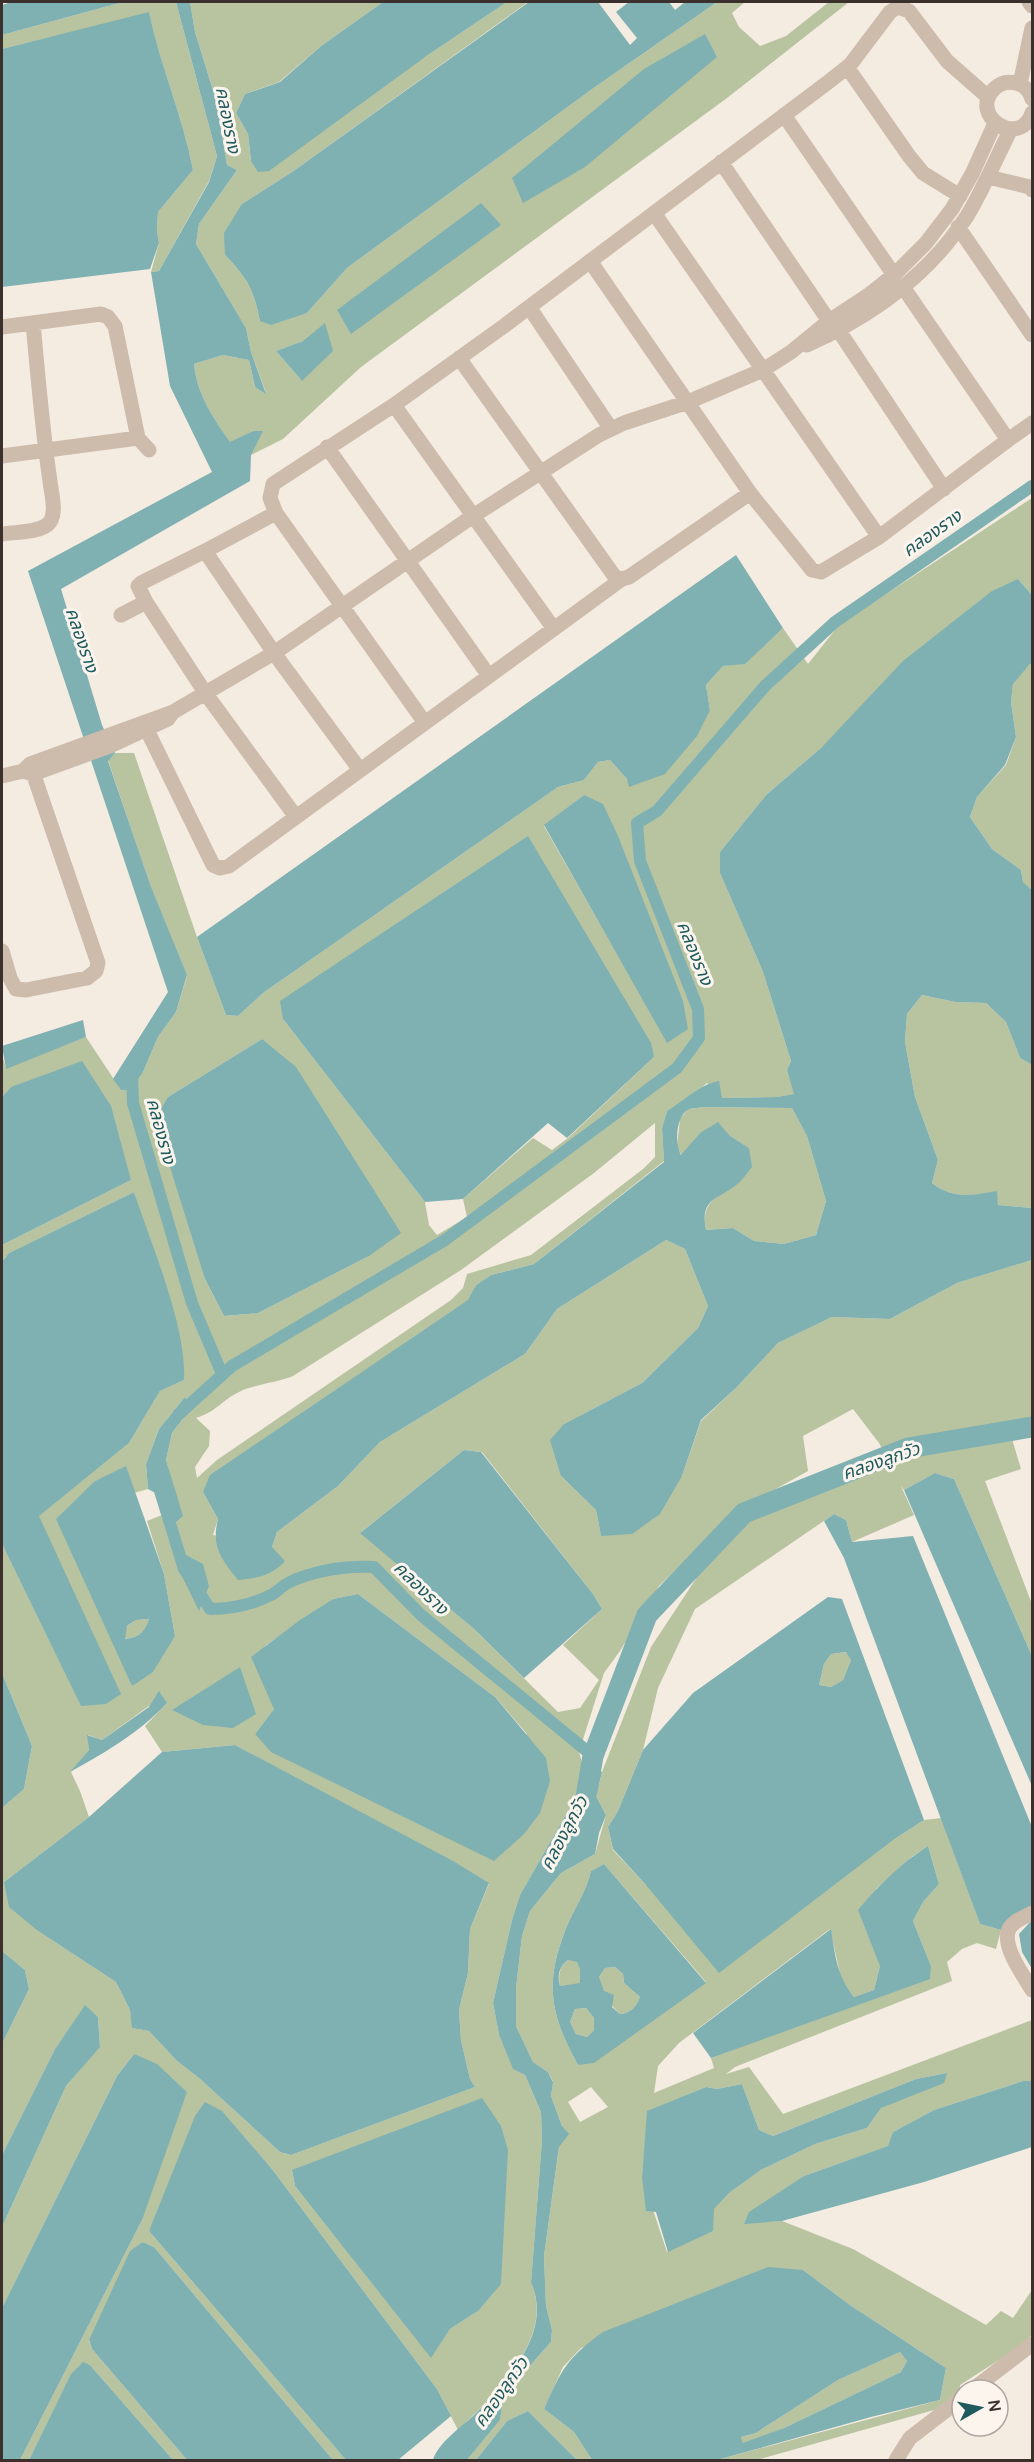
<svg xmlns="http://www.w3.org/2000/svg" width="1034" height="2462" font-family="Manrope,'Noto Sans Thai',sans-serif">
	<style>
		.green { fill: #b8c4a0; fill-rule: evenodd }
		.water { fill: #7fb0b2; fill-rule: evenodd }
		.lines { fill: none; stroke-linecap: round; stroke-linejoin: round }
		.canal { stroke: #7fb0b2; stroke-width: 12 }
		.river { stroke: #7fb0b2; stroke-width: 21 }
		.minor { stroke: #cdbbac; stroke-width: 15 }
		.labels { text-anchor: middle; stroke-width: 6; stroke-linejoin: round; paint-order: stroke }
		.water-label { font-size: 18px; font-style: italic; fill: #1f5a5e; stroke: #fbf5ee }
	</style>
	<rect width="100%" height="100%" fill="#f4ebe1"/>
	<path class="green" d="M 123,2 L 176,2 L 217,156 L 209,181 L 159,271 L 151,272 L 159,243 L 157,231 L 158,212 L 193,170 C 183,116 160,66 149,13 L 2,49 L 2,35 Z
		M 190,2 L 383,2 L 321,46 L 279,82 L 245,94 L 236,113 L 248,134 L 251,161 L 425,57 L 507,2 L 528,2 L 292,172 L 242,204 L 225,255 C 248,279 253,288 260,321 L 307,313 L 347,268 L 595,87 L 717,2 L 745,2 L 732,13 L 739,27 L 760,46 L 786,36 L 829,2 L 849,2 L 727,98 L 361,367 L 283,439 L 251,455 L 253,431 L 230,443 C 213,418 197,394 194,364 L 223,355 L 249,360 L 255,387 L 266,393 L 251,352 L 246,328 L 196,244 L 199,224 L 237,170 L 227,165 L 216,100 L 195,32 ZM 481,204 L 351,333 L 338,310 ZM 303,341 L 302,381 L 276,351 Z
		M 1032,498 L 1032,595 L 1018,579 L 766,795 L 720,852 L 720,873 L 763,972 L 791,1061 L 787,1070 L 795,1094 L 778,1097 L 722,1098 L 707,1083 L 688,1099 L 667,1111 L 662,1128 L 664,1161 L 534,1264 L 491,1275 L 476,1285 L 469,1300 L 408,1341 L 203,1492 L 218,1519 L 213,1535 L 272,1547 L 277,1532 L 338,1486 L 380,1442 L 525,1354 L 557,1309 L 666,1240 L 685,1249 L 708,1306 L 698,1328 L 642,1383 L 564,1424 L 561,1476 L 596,1510 L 601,1536 L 682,1476 L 701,1421 L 736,1388 L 778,1343 L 832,1317 L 890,1319 L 957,1283 L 1032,1260 L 1032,1422 L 1007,1422 L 1021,1469 L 985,1481 L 1032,1604 L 1032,1656 L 954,1479 L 935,1473 L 904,1490 L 901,1486 L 914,1515 L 852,1542 L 846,1520 L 834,1514 L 695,1609 L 658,1688 L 643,1750 L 618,1811 L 608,1827 L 613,1850 L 646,1885 L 893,1840 L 924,1820 L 941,1818 L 980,1924 L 1001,1930 L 996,1949 L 977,1943 L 962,1949 L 947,1962 L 952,1981 L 735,2067 L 726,2074 L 749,2067 L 783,2114 L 1032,2020 L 1032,2081 L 1023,2081 L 934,2110 L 893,2132 L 889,2146 L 804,2176 L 744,2223 L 782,2221 L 853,2249 L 986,2325 L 1001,2311 L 1013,2318 L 1032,2290 L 1032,2335 L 1016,2349 L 960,2385 L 959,2393 L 941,2408 L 757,2460 L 717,2460 L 940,2400 L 946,2368 L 850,2305 L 803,2270 L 581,2348 L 563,2367 L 544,2409 L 574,2432 L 592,2460 L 577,2460 L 528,2411 L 507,2421 L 476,2460 L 467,2460 L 500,2420 L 504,2395 L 551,2342 L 552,2330 L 546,2306 L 544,2256 L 562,2126 L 551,2096 L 553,2081 L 548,2072 L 533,2062 L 516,2026 L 516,1988 L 522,1936 L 530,1911 L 561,1873 L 595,1854 L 606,1815 L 596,1796 L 602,1772 L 651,1647 L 707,1562 L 752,1517 L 890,1463 L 879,1443 L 853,1409 L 803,1436 L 808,1471 L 738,1510 L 659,1586 L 620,1651 L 604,1673 L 579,1752 L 584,1769 L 573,1802 L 520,1895 L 512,1920 L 493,2003 L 499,2035 L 513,2068 L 525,2075 L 541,2112 L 542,2140 L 531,2283 C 556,2338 493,2396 458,2430 L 437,2389 L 272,2169 L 222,2112 L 149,2231 L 346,2460 L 333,2460 L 154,2247 L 143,2242 L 89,2341 L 92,2349 L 187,2460 L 173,2460 L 90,2365 L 83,2363 L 71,2375 L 29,2460 L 20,2460 L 142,2220 L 134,2054 L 117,2076 L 2,2308 L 2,2227 L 66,2086 L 100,2046 L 98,2017 L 85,2006 L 55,2049 L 2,2155 L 2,2044 L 29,1989 L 25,1970 L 2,1951 L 2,1808 L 24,1789 L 32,1746 L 2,1673 L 2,1544 L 81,1705 L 120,1694 L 38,1516 L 129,1443 L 160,1391 L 184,1380 L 134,1192 L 9,1253 L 2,1262 L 2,1245 L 131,1180 L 11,1087 L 2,1097 L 2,1055 L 6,1068 L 86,1037 L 121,1090 L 143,1072 L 158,1037 L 176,1012 L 187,976 L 151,888 L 108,760 L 115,753 L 134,753 L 197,937 L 226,1015 L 238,1016 L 263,993 L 558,787 L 584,780 L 598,762 L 610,760 L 627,779 L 710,710 L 706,685 L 723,666 L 745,663 L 783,628 L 808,664 L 839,625 ZM 584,795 L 668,1043 L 544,826 ZM 283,1019 L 654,1057 L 568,1138 L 552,1150 L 533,1138 L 463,1199 L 467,1217 L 437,1235 L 429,1225 L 425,1202 ZM 262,1039 L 369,1256 L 258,1313 L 224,1316 L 205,1279 L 168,1097 ZM 655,1123 L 655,1157 L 643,1169 L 531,1255 L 467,1274 L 463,1288 L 451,1300 L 217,1460 L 197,1478 L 195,1467 L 209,1446 L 210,1431 L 196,1418 C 217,1411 220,1402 237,1393 C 250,1385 276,1383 293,1376 L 461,1270 L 594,1173 ZM 185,1397 L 191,1408 L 172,1433 L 166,1460 L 173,1487 L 176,1521 L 162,1515 L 147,1521 L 164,1574 L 175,1636 L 132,1686 L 95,1481 L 126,1467 L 134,1493 L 148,1489 L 146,1464 L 159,1429 ZM 464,1450 L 482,1452 L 593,1594 L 602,1609 L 563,1645 L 599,1680 L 580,1708 L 558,1712 L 474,1629 L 361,1532 ZM 358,1594 L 495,1697 L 527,1734 L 255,1734 L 274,1709 L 265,1646 L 333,1599 ZM 167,1703 L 145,1726 L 162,1752 L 235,1745 L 489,1884 L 470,1929 L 468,1973 L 459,2010 L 461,2040 L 470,2079 L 475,2087 L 291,2155 L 280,2152 L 200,2079 L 176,2060 L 149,2031 L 133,2028 L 130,2010 L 116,1982 L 38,1931 L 4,1882 L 89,1817 L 80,1791 L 71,1772 L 89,1750 L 88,1735 L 102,1740 L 149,1706 ZM 928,1846 L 939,1884 L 923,1902 L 913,1921 L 931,1966 L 772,2035 L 711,2058 L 714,2068 L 654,2093 L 658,2066 L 679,2043 L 830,1929 L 842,1982 L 854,1997 L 874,1990 L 880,1966 L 876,1889 L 913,1856 ZM 604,1864 L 706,1982 L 578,2065 C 551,2016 544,1984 565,1931 C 573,1910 586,1893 591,1871 ZM 947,2073 L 881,2108 L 867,2128 L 815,2144 L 761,2170 L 729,2193 L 667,2252 L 642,2177 L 648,2111 L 706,2087 L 717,2089 L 742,2084 L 759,2130 L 773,2136 L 916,2079 ZM 591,2087 L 608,2107 L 580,2122 L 568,2102 ZM 292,2171 L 478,2311 L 450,2329 L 431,2357 L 295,2186 Z
		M 1030,664 L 1032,664 L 1032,890 L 1023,882 L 1021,870 L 992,849 L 970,817 L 977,797 L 1006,765 L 1016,737 L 1011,702 L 1013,683 Z
		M 922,995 L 955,1002 L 986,1003 L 1006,1022 L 1020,1058 L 1032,1065 L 1032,1208 L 998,1205 L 996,1192 C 970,1195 955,1200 932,1183 L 938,1160 L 915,1097 L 905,1042 L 907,1014 Z
		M 704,1107 L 792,1108 L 807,1136 L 826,1201 L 816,1235 L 784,1244 L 754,1241 L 733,1228 L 706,1230 C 701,1203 715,1197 736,1185 L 749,1148 L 729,1135 L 700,1133 L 682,1156 L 677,1147 L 680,1119 L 688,1109 Z
		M 149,1619 C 144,1633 139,1637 124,1639 L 126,1627 L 136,1620 Z
		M 847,1652 L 851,1660 L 843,1680 L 831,1687 L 819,1685 L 824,1664 L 831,1654 Z
		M 568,1960 L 577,1961 L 580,1970 L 580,1984 L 560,1986 C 558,1976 559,1967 568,1960 Z
		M 615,1967 L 623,1974 L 624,1983 L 640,1997 C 636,2007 631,2013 620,2014 C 609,2004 602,1991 599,1977 L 605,1968 Z
		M 586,2008 L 594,2018 L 594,2030 L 587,2037 L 576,2034 L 570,2022 L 575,2009 Z
		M 900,2352 L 907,2361 L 901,2372 L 784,2428 L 743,2444 L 741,2437 L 756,2433 L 838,2380 Z"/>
	<path class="water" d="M 12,2 L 123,2 L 2,35 L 2,5 Z
		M 176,2 L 190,2 L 195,32 L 216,100 L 227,165 L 237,170 L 199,224 L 196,244 L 246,328 L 251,352 L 266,394 L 255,387 L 249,360 L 223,355 L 194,364 C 197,394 213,418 230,442 L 253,431 L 263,431 L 251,455 L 250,481 L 61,589 L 102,725 L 115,753 L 108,761 L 151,887 L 187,975 L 176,1012 L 158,1037 L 143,1072 L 130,1090 L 121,1090 L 113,1079 L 168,992 L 28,571 L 212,472 L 170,386 L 151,272 L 159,271 L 209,182 L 217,156 Z
		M 383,2 L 507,2 L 425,57 L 269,171 L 258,172 L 251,161 L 248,134 L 236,113 L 245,94 L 280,82 L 321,46 Z
		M 529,2 L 598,2 L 630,45 L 637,38 L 616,12 L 629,2 L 669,2 L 675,10 L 685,2 L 717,2 L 595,87 L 347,268 L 307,313 L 271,325 L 260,321 C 253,288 248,279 225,255 L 224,233 L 242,204 L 292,172 Z
		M 149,12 C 160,66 183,116 193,170 L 158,212 L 157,231 L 159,243 L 150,269 L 2,287 L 2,49 Z
		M 705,34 L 717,57 L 585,167 L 523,203 L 512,178 L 644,69 Z
		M 481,203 L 501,225 L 351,334 L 337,310 Z
		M 325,323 L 333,351 L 302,381 L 276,351 L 303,341 Z
		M 736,555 L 783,628 L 745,664 L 723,666 L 706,685 L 710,710 L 697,736 L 665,774 L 629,787 L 627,779 L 610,760 L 598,762 L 584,780 L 558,787 L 263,993 L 238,1016 L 226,1015 L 197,937 Z
		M 1018,579 L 1032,595 L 1032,664 L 1030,664 L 1013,684 L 1011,702 L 1016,737 L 1005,765 L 977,797 L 970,817 L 992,849 L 1021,870 L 1023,882 L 1032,890 L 1032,1065 L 1020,1058 L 1006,1022 L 986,1003 L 955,1002 L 922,995 L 907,1014 L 905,1042 L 915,1097 L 938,1160 L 932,1183 C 955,1200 971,1195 997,1191 L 998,1205 L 1032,1208 L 1032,1260 L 957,1283 L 890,1319 L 832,1317 L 778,1343 L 736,1388 L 701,1420 L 682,1476 L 660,1514 L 632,1534 L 601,1536 L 596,1510 L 561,1476 L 550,1440 L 564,1424 L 642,1383 L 698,1328 L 708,1306 L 685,1249 L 666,1240 L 557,1309 L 525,1354 L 380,1442 L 338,1486 L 277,1532 L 272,1547 L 285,1561 C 272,1576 257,1578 238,1580 C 221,1559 211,1546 218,1519 L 203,1492 L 210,1475 L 468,1300 L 476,1285 L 491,1275 L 534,1264 L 664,1162 L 662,1128 L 667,1111 C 684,1101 700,1084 719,1081 L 722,1098 L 777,1097 L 794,1094 L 787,1070 L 791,1061 L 763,972 L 720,873 L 720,852 L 766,795 L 822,747 L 903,661 L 992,591 ZM 704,1107 L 792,1108 L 807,1136 L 826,1201 L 816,1235 L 784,1244 L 754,1241 L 733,1228 L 706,1230 C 700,1199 716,1200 735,1186 C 742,1181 747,1173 752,1167 L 749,1148 L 729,1135 L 718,1122 L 700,1133 L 681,1155 C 675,1144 675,1117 689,1109 C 692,1108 700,1108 704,1107 Z
		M 584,795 L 603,804 L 618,836 L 683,1001 L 688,1029 L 667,1043 L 544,825 Z
		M 528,836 L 651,1043 L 654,1057 L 567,1138 L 548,1123 L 463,1199 L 425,1202 L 283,1019 L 280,1001 Z
		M 83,1020 L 86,1037 L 6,1069 L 2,1046 Z
		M 262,1039 L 296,1067 L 401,1233 L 369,1256 L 258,1313 L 224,1316 L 205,1279 L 155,1119 L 168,1097 Z
		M 82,1061 L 111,1106 L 131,1180 L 2,1245 L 2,1097 L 11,1087 Z
		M 134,1192 C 151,1244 187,1327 184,1380 L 160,1391 L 129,1443 L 39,1516 L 121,1694 L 106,1704 L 81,1706 L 2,1544 L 2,1262 L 9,1253 Z
		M 185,1397 L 191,1408 L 172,1433 L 166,1460 L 183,1516 L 176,1522 L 159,1495 L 148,1489 L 146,1464 L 159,1429 Z
		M 464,1450 L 481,1452 L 593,1594 L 602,1609 L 524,1678 L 474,1629 L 360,1533 Z
		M 126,1466 L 164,1574 L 175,1636 L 153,1672 L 132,1686 L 56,1519 L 95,1481 ZM 149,1619 C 144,1633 139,1637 125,1639 L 127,1626 L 136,1620 Z
		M 935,1473 L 954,1479 L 1032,1656 L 1032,1786 L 904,1490 Z
		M 834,1514 L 846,1520 L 852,1542 L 913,1536 L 1032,1827 L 1032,1907 L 1001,1930 L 980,1924 L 844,1558 L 824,1521 Z
		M 186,1555 L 203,1564 L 209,1586 L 199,1611 L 181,1574 Z
		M 358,1594 L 495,1697 L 546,1758 L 550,1781 L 540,1813 L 524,1834 L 494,1861 L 271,1752 L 255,1734 L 274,1709 L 251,1657 L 300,1620 L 333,1599 Z
		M 828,1597 L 842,1599 L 924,1820 L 893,1840 L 719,1973 L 646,1885 L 613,1849 L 608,1827 L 618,1811 L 643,1750 L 693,1693 ZM 846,1652 L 851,1660 L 843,1680 L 831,1687 L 819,1685 L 824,1664 L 831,1654 Z
		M 240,1667 L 256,1714 L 233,1728 L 203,1725 L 172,1710 Z
		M 2,1673 L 32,1746 L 24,1789 L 2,1808 Z
		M 159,1691 L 167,1703 C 139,1733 106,1752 70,1772 L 89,1750 L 87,1735 L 102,1740 L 149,1707 Z
		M 235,1745 L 453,1861 L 489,1883 L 470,1929 L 468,1973 L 459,2010 L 461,2040 L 470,2079 L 475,2087 L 291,2155 L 280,2152 L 200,2079 L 176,2060 L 149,2031 L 132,2028 L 130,2010 L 116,1982 L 38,1931 L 9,1907 L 4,1882 L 89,1817 L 162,1752 Z
		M 592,1764 L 602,1772 L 596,1796 L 606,1815 L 599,1833 L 595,1854 L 561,1873 L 530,1911 L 522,1936 L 516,1988 L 516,2026 L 533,2062 L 548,2072 L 553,2082 L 551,2096 L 562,2126 L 569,2134 L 559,2147 L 544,2256 L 546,2306 L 552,2330 L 551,2342 L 504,2395 L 500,2420 L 467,2460 L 433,2460 C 438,2443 460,2428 473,2416 C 505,2384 554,2332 531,2283 L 542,2140 L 541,2112 L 525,2075 L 513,2069 L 499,2035 L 493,2003 L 512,1920 L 520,1895 L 573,1802 L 584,1769 Z
		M 928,1846 L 939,1884 L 923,1902 L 913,1921 L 931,1966 L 930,1979 L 711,2058 L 693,2033 L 831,1929 C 835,1955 837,1976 854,1997 L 874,1990 L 880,1966 L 858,1910 C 878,1886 901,1863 928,1846 Z
		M 604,1864 L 706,1983 L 594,2063 L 578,2065 C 551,2016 544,1985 565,1931 C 573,1910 586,1893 591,1871 ZM 568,1960 L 577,1962 L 580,1970 L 580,1983 L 560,1986 C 557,1976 559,1967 568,1960 ZM 615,1967 L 623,1974 L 624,1983 L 640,1997 C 636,2007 631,2013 620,2014 L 612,2007 L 614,1995 L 604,1991 L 599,1977 L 605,1968 ZM 575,2009 L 586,2008 L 594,2018 L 594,2030 L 587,2037 L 576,2034 L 570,2022 Z
		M 1032,1920 L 1032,1969 L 1022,1952 L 1019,1934 Z
		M 2,1951 L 25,1970 L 29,1989 L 2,2044 Z
		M 85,2005 L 98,2017 L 100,2047 L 66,2086 L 2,2227 L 2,2155 L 55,2049 Z
		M 134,2054 L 157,2064 L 187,2092 L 142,2220 L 20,2460 L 2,2460 L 2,2308 L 117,2076 Z
		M 947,2073 L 944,2083 L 881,2108 L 867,2128 L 815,2144 L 761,2170 L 729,2193 L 714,2209 L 713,2231 L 668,2252 L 656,2212 L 646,2211 L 642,2177 L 647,2111 L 706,2087 L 717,2089 L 742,2084 L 759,2130 L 773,2136 L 916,2079 Z
		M 1023,2081 L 1032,2081 L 1032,2147 L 924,2182 L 782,2221 L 744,2224 L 749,2212 L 804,2176 L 888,2146 L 893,2132 L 934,2110 Z
		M 482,2098 L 501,2126 L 508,2150 L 501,2284 L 478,2311 L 450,2329 L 431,2358 L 295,2186 L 292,2170 Z
		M 205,2102 L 222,2111 L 272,2169 L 437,2389 L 451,2416 L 398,2460 L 346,2460 L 149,2231 L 195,2116 Z
		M 143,2242 L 154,2247 L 333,2460 L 187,2460 L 92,2349 L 89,2340 L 130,2251 Z
		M 768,2267 L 803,2270 L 850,2305 L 946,2368 L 940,2400 L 871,2417 L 717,2460 L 592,2460 L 574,2432 L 544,2409 C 562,2369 566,2359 603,2332 ZM 900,2352 L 907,2361 L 901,2372 L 784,2428 L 743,2443 L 741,2437 L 756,2433 L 838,2380 Z
		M 83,2362 L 90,2365 L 173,2460 L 29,2460 L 71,2374 Z
		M 528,2411 L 577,2460 L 476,2460 L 507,2421 Z"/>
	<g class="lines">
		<path class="canal" d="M 132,1073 L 133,1103 L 192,1303 L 222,1374
			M 179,1414 L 232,1366 L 445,1240 L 677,1068 L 699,1038 L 698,1009 L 640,861 L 637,823 L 657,811 L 765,686 L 835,622 L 1032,486
			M 160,1491 L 184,1569 L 210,1609 C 233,1609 252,1605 273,1594 C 278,1591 282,1586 288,1583 C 315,1570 344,1566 374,1567 L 421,1615 L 593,1756"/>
		<path class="river" d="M 587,1791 L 593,1756 L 647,1615 L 744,1513 L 908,1448 L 1032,1427"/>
		<path class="minor" d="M 1029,2 L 1032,6
			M 847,67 L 909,156 L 923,173 L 960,196
			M 1020,84 L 1032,28
			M 1032,99 C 1030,91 1024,85 1016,83 C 1008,81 1000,83 994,89 C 968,116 1020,149 1032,113
			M 784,115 L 894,275
			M 721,162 L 829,321
			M 988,177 L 1030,187 L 1032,190
			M 654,213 L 879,537
			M 958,227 L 1032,335
			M 590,261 L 750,493 L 812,570 L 821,572 L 879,537 L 1008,440 L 903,287
			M 529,307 L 611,429
			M 2,327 L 101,314 L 108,317 L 115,326 L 138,438 L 2,456
			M 839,331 L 944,489
			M 807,345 C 870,317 929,275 967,216 C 984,188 996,158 1011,129
			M 459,358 L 615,577 L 622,579 L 629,577 L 750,493
			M 394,405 L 554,629
			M 138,438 L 149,450
			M 1008,440 L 1032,423
			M 327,447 L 489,676
			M 276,513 L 205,551 L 141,583 L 138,586 L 146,602 L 206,694 L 296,817
			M 2,534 C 14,532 42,533 50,522 C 57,511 51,493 50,481 C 42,428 38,376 33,323
			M 205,551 L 274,653 L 360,770
			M 121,615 L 146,602
			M 173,712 L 274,653 L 473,516 L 599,435 L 624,423 L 688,402 L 763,370 L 791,352 L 829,321 L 870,294 L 894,275 L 926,243 L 952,209 L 972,174 L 995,123
			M 173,712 L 168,719 L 110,746 L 33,774 L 23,771 L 30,764 Z
			M 425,723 L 276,513 L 270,498 L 273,484 L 394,405 L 504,326 L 827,83 L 850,65 L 890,12 L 898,7 L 909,11 L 947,61 L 988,97
			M 147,730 L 213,865 L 220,868 L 229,866 L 622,579
			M 2,776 L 23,771
			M 2,951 L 10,978 L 16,989 L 26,990 L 87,978 L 96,971 L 98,963 L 30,764
			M 1032,1913 C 1025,1917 1013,1921 1009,1929 C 1001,1946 1024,1976 1032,1990
			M 972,2390 L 1032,2344
			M 896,2460 L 910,2438 L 962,2398"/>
	</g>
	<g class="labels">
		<g class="water-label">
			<text transform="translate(228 120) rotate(79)" y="6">คลองราง</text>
			<text transform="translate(932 533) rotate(-35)" y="6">คลองราง</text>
			<text transform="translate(82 640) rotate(71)" y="6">คลองราง</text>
			<text transform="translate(695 953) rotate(68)" y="6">คลองราง</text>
			<text transform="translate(161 1131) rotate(75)" y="6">คลองราง</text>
			<text transform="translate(881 1461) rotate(-19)" y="6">คลองลูกวัว</text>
			<text transform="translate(421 1588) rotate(44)" y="6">คลองราง</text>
			<text transform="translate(564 1833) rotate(-62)" y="6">คลองลูกวัว</text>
			<text transform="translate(501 2392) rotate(-55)" y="6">คลองลูกวัว</text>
		</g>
	</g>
	<rect width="1034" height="2462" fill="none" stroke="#3b302b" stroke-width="6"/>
	<g transform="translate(980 2408) rotate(81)"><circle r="28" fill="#fbf5ee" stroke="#aea6a0" stroke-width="1.5"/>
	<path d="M0-4.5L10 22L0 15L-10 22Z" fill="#1f5a5e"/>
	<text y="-9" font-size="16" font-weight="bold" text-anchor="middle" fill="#3b302b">N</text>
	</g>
</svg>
